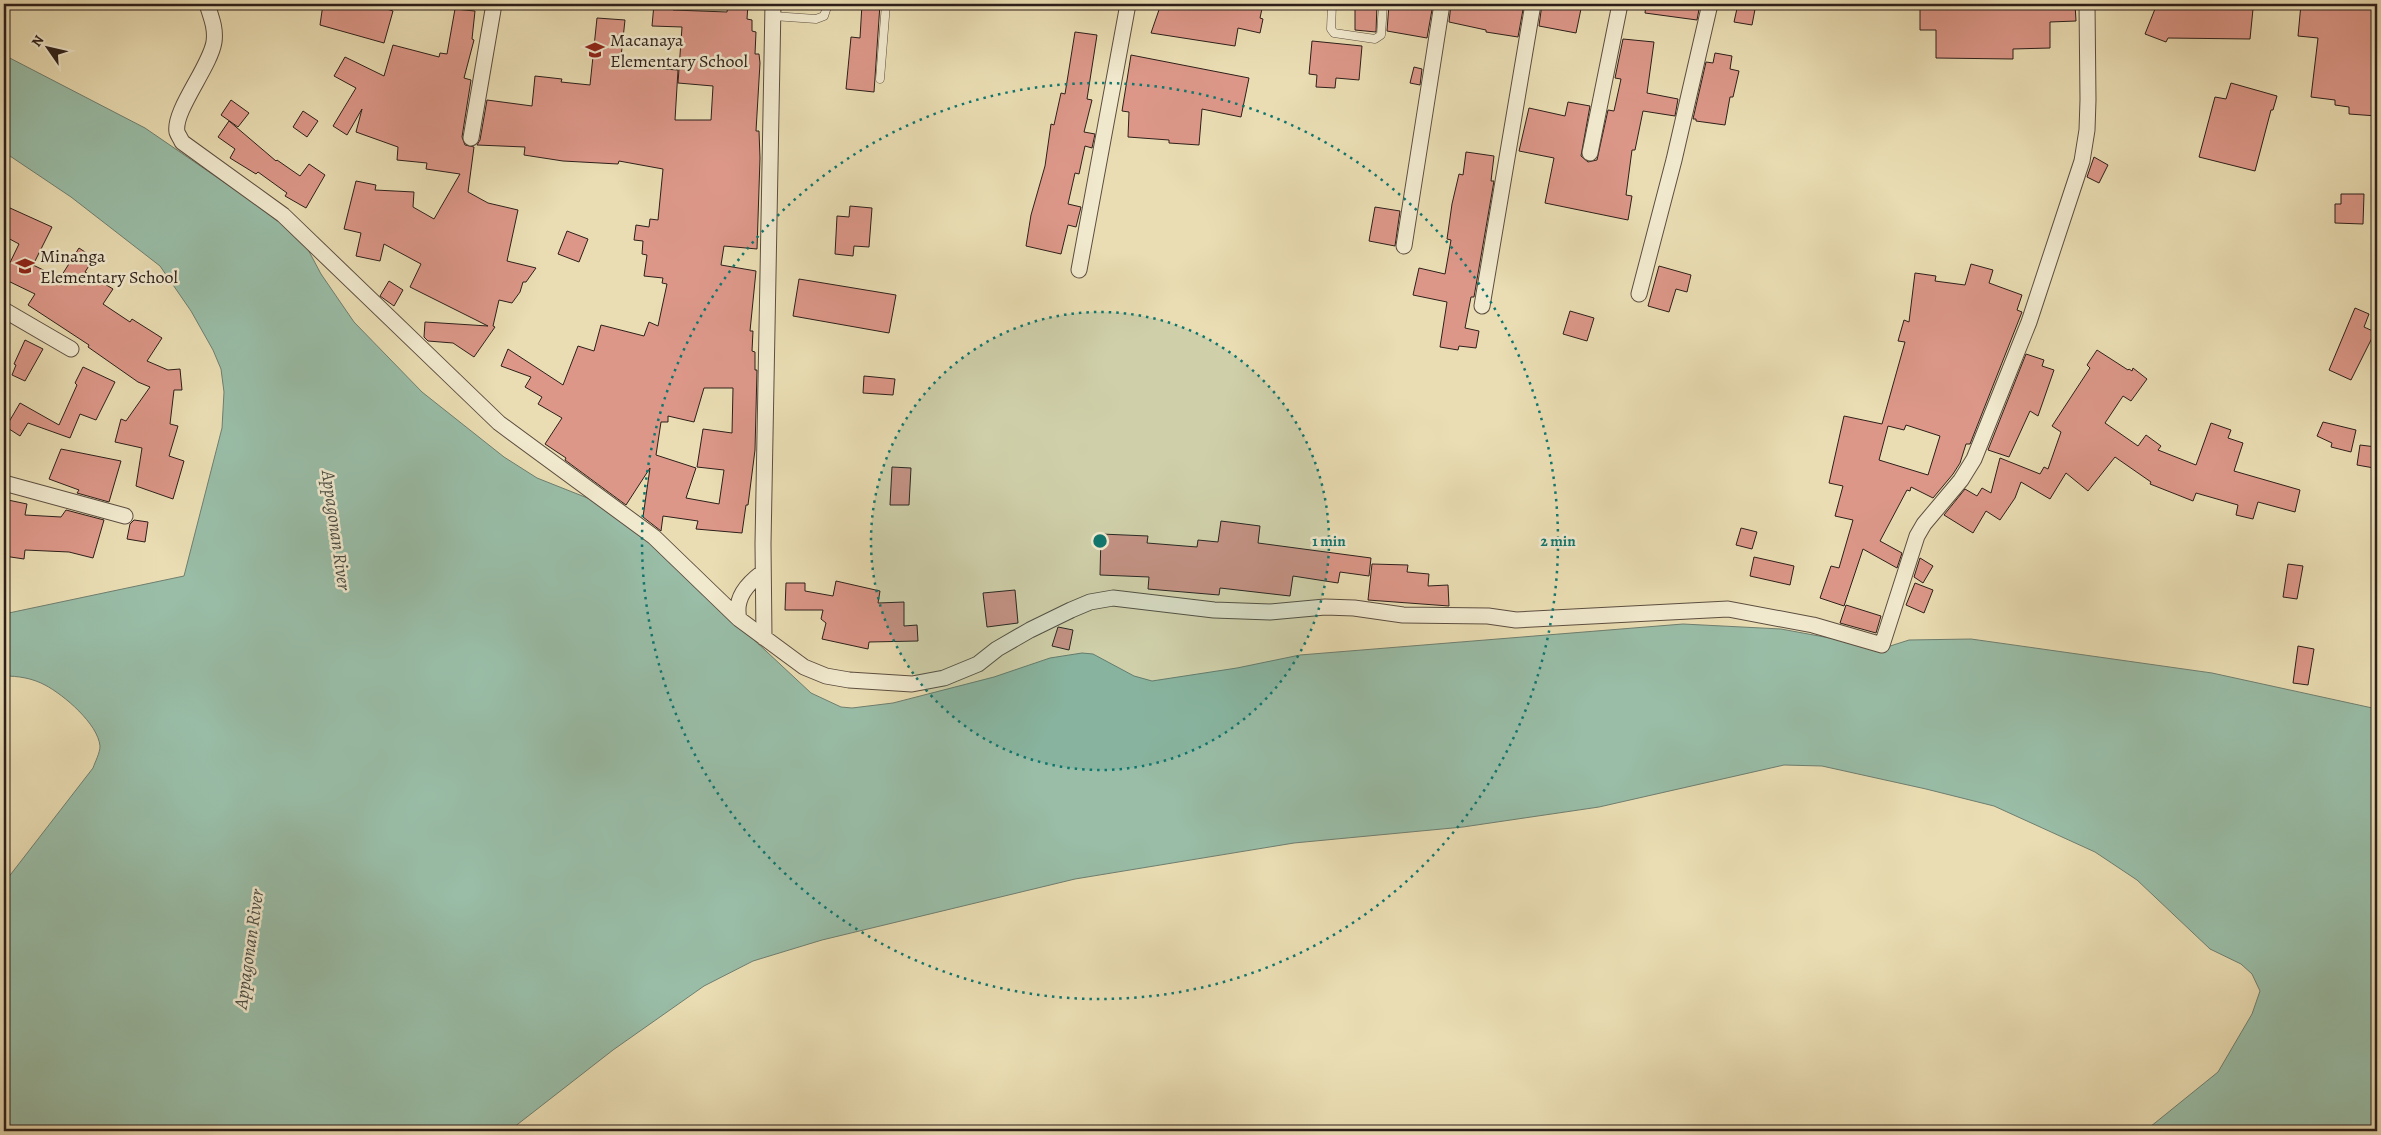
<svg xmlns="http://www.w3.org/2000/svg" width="2381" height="1135" font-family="Alegreya,serif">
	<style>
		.water { fill: #99bda7; stroke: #6e7e6f }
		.building { fill: #dc9788; stroke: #2d1f1a; fill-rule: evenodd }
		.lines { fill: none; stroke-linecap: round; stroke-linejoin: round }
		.service-casing { stroke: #5c4e40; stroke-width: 9 }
		.minor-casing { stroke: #5c4e40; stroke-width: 17 }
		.service { stroke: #f1e9ce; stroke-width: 8 }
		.minor { stroke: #f1e9ce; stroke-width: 15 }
		.ring { fill: none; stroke: #0f766e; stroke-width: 2.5; stroke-dasharray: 2.5 5 }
		.labels { text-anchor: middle; stroke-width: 5; stroke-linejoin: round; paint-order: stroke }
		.poi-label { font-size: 18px; fill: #2d1f1a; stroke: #f1e9ce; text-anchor: start }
		.water-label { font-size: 19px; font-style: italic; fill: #4d4e44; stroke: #f1e9ce }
		.centre { fill: #0f766e; stroke: #f1e9ce; stroke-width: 2.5 }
		.ring-label { font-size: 15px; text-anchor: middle; font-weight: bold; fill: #0f766e; stroke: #f1e9ce; stroke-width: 5; stroke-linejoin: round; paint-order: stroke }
	</style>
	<rect width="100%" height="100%" fill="#eaddb3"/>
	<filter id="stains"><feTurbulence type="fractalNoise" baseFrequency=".004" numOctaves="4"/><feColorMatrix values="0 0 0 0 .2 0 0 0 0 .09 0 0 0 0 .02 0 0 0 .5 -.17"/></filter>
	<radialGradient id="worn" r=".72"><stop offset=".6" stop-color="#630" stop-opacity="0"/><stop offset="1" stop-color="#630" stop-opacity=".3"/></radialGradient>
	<path class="water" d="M 4,55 L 145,128 L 269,213 L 304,242 L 321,274 L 354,322 L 422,392 L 504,457 L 537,478 L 595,501 L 648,541 L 811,693 L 841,707 L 852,708 L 893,703 L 994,677 L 1050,658 L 1082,653 L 1093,654 L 1134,676 L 1152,681 L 1237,668 L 1300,655 L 1683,624 L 1781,629 L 1884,648 L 1909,640 L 1971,639 L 2212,673 L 2377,709 L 2377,1131 L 2145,1131 L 2218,1072 L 2252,1014 L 2260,991 L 2252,974 L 2241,964 L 2210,949 L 2137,880 L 2095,852 L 1994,806 L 1926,789 L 1822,766 L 1784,765 L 1599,807 L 1463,827 L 1294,843 L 1075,879 L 822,940 L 753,961 L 704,986 L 613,1050 L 509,1131 L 4,1131 L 4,883 L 93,768 C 95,762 100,753 100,746 C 98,724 64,695 45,685 C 32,678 18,676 4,676 L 4,614 L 184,576 L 222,428 L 224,392 L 221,369 L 213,350 L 191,311 L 160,266 L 71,197 L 4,152 Z"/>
	<path class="building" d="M 323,4 L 371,4 L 393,11 L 384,43 L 320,25 Z
		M 654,4 L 673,4 L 673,10 L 727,12 L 728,4 L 748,4 L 747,19 L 752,20 L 752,31 L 756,32 L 755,54 L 759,54 L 760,63 L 756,131 L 759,131 L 760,158 L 757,249 L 724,246 L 721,265 L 756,271 L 750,331 L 753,331 L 752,351 L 755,352 L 755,370 L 757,370 L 755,450 L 748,505 L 746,505 L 742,533 L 696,529 L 698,521 L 663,516 L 661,531 L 643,517 L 650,468 L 626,505 L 565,460 L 566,458 L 545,444 L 562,418 L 538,404 L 542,397 L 525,387 L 531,377 L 501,366 L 508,349 L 563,385 L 578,346 L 594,351 L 601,325 L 644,336 L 649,322 L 658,326 L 667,284 L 662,283 L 663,278 L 644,276 L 647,255 L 642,254 L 643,241 L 634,240 L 636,225 L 649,227 L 650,219 L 658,220 L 663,169 L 619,161 L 618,164 L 563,161 L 524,155 L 525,147 L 477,145 L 480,140 L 487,100 L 532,106 L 535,76 L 562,79 L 561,82 L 590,85 L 597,18 L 625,20 L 620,66 L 678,70 L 675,120 L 711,120 L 713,86 L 678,83 L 682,27 L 652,26 ZM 704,388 L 733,388 L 732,433 L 703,429 L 697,467 L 724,470 L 719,504 L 686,498 L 696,468 L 656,455 L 661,422 L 668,422 L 668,416 L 694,422 Z
		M 862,4 L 880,4 L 874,92 L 846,89 L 851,37 L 860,38 Z
		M 1161,4 L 1263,4 L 1260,18 L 1263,19 L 1260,33 L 1238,28 L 1235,46 L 1151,33 Z
		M 1355,4 L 1377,4 L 1376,32 L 1355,30 Z
		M 1389,4 L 1433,4 L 1427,38 L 1387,31 Z
		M 1451,4 L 1524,4 L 1518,37 L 1486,32 L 1486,30 L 1449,22 Z
		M 1542,4 L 1582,4 L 1576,33 L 1539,26 Z
		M 1646,4 L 1700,4 L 1697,20 L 1645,13 Z
		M 1738,4 L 1756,4 L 1752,25 L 1734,22 Z
		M 1920,4 L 2075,4 L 2076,21 L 2050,22 L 2050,48 L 2013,49 L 2013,59 L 1936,58 L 1936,30 L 1920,30 Z
		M 2157,4 L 2181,4 L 2179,8 L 2253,9 L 2250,39 L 2168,38 L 2166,42 L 2145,34 Z
		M 2301,4 L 2377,4 L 2377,116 L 2349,114 L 2349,107 L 2335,105 L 2335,100 L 2311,97 L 2318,38 L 2298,36 Z
		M 455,9 L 475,11 L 472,39 L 474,40 L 464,78 L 471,80 L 462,137 L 465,145 L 474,147 L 468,192 L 488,203 L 518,210 L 507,261 L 536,268 L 526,282 L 523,282 L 520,292 L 512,303 L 499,300 L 493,326 L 495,327 L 474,357 L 453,343 L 428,341 L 424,337 L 425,322 L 488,326 L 410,287 L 421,264 L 384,244 L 380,261 L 356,256 L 361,233 L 344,229 L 356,181 L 376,185 L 375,190 L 414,192 L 413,207 L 434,219 L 460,174 L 426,169 L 427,163 L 397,160 L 398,147 L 356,132 L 362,109 L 347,135 L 333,126 L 356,88 L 334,76 L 345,57 L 384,76 L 393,45 L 439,57 L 440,53 L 447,54 Z
		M 1075,32 L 1097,35 L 1087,99 L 1092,100 L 1084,132 L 1095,134 L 1092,148 L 1085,146 L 1079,174 L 1075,173 L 1068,204 L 1081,207 L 1076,227 L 1068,225 L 1061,254 L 1026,246 L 1031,215 L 1045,166 L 1051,124 L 1054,125 L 1061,93 L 1065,94 Z
		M 1623,39 L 1654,42 L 1647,93 L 1678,99 L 1675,116 L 1643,111 L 1635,150 L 1632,150 L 1626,195 L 1632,196 L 1628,220 L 1545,203 L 1554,158 L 1519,151 L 1529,108 L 1565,116 L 1568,102 L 1590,106 L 1581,156 L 1588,162 L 1597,160 L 1608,110 L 1614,111 L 1621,79 L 1615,78 Z
		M 1312,41 L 1362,46 L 1359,80 L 1336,78 L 1335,88 L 1316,87 L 1317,75 L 1309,74 Z
		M 1715,53 L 1732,56 L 1730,69 L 1739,71 L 1733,97 L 1730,97 L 1725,125 L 1696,121 L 1696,119 L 1693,119 L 1706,62 L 1713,63 Z
		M 1131,55 L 1249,78 L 1241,117 L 1202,109 L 1199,145 L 1169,143 L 1169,140 L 1128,137 L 1129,112 L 1122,111 Z
		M 1414,67 L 1422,69 L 1420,85 L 1410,83 Z
		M 2231,83 L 2277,96 L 2273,110 L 2271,110 L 2255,171 L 2199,157 L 2215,97 L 2226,99 Z
		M 231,100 L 249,113 L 238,127 L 221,115 Z
		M 303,111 L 318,121 L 307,137 L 293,127 Z
		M 229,121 L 276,161 L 277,160 L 300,176 L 309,164 L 325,175 L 306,208 L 285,196 L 287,193 L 258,172 L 256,174 L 230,158 L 235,149 L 218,137 Z
		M 1466,152 L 1494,156 L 1491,181 L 1494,181 L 1474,297 L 1471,297 L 1465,328 L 1479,331 L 1476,348 L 1459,346 L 1458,350 L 1440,347 L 1447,302 L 1413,295 L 1419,268 L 1445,274 L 1451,240 L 1447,239 L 1452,204 L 1459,174 L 1463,175 Z
		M 2094,157 L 2108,165 L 2099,183 L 2087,177 Z
		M 2341,194 L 2364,194 L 2363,224 L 2335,223 L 2335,204 L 2341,204 Z
		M 850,206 L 872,208 L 869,247 L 854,246 L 853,256 L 835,254 L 837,216 L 849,217 Z
		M 1375,207 L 1400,211 L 1395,246 L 1369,241 Z
		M 10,208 L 52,227 L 33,265 L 60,278 L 79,248 L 94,258 L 85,272 L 113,289 L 103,304 L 130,322 L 132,319 L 162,338 L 147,361 L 168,370 L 180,369 L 182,390 L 174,390 L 170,424 L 178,426 L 169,456 L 184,461 L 173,499 L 136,486 L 142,448 L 115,442 L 121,419 L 126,421 L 150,387 L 138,382 L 88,347 L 89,345 L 28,305 L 35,294 L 4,279 L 4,275 L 19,244 L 4,236 L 4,221 Z
		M 567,231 L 588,239 L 579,262 L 558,254 Z
		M 1971,264 L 1993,270 L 1989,283 L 2022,295 L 2017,310 L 2022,312 L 1970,444 L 1966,444 L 1960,463 L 1953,474 L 1933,498 L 1911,487 L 1910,491 L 1907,490 L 1880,541 L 1902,553 L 1897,568 L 1863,549 L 1844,606 L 1820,598 L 1831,566 L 1839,568 L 1853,520 L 1835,516 L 1843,486 L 1829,483 L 1844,416 L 1882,424 L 1905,342 L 1898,341 L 1904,320 L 1909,322 L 1915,273 L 1936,276 L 1935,281 L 1965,285 ZM 1906,425 L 1940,436 L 1928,475 L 1879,460 L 1888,426 L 1904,430 Z
		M 1659,266 L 1691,275 L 1687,292 L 1676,289 L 1669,312 L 1648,306 Z
		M 799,279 L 896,295 L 889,333 L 793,316 Z
		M 389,281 L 403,290 L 394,306 L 380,296 Z
		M 2355,308 L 2369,314 L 2364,327 L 2375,332 L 2351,380 L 2329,370 Z
		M 1570,311 L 1594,318 L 1587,341 L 1563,334 Z
		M 25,340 L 43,349 L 25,381 L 12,375 L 16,365 L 14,364 Z
		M 2097,350 L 2128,370 L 2129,369 L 2132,371 L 2133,368 L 2147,379 L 2131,401 L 2123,396 L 2105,423 L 2138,446 L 2146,435 L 2161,446 L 2158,450 L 2196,465 L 2211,423 L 2231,430 L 2228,438 L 2243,443 L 2234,471 L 2300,490 L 2295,512 L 2258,502 L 2253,519 L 2236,515 L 2238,505 L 2196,493 L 2193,501 L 2150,484 L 2151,482 L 2115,457 L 2088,491 L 2066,473 L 2050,499 L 2021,482 L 2015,498 L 2000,520 L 1986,511 L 1973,533 L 1944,515 L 1965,489 L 1977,496 L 1982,488 L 1991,493 L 2000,458 L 2040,474 L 2044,467 L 2048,469 L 2061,432 L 2052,426 L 2090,368 L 2087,365 Z
		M 2026,354 L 2044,360 L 2042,366 L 2054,370 L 2038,416 L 2030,411 L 2009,457 L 1988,450 Z
		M 83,367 L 115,382 L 96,420 L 80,414 L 70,438 L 28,423 L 20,436 L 6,427 L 20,403 L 59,425 L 77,385 L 75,383 Z
		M 864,376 L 895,379 L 893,395 L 863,393 Z
		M 2323,422 L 2356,430 L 2351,452 L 2331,447 L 2332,443 L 2317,436 Z
		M 2360,445 L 2376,447 L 2374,468 L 2357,465 Z
		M 61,449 L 121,461 L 109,502 L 77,493 L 79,490 L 49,479 Z
		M 892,467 L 911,468 L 909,505 L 890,505 Z
		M 8,500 L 27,504 L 25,515 L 61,517 L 66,510 L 104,520 L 93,558 L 69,552 L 25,550 L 24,559 L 4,556 L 4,519 Z
		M 134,520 L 148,522 L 145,542 L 127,539 L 130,524 Z
		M 1221,521 L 1260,526 L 1258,543 L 1371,558 L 1369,576 L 1340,572 L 1338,583 L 1293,576 L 1290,596 L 1220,588 L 1219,595 L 1148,589 L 1149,577 L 1100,575 L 1101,534 L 1148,536 L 1147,543 L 1197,547 L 1198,540 L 1218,542 Z
		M 1741,528 L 1757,532 L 1752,549 L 1736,545 Z
		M 1754,557 L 1794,566 L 1790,585 L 1750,576 Z
		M 1920,558 L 1933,566 L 1923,583 L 1914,577 Z
		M 1372,564 L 1408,565 L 1407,572 L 1429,574 L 1428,586 L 1448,585 L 1449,606 L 1368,600 Z
		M 2288,564 L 2303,566 L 2297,599 L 2283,597 Z
		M 836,581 L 880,591 L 878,603 L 904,602 L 904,626 L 917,625 L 918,641 L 869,642 L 868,649 L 822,639 L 826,623 L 821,619 L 823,610 L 785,610 L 786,583 L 805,583 L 805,591 L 833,596 Z
		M 1915,583 L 1933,590 L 1924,613 L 1906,605 Z
		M 1015,590 L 1018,623 L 987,627 L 983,593 Z
		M 1846,605 L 1881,616 L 1876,633 L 1840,623 Z
		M 1058,627 L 1073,630 L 1069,650 L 1052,646 Z
		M 2298,646 L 2314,649 L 2308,685 L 2293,683 Z"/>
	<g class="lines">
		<g class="service-casing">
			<path id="service" d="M 1332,4 L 1331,29 L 1334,33 L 1375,39 L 1381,35 L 1383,4
				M 773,16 L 816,19 L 824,16 L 828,4
				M 880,79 L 886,4"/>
		</g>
		<g class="minor-casing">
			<path id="minor" d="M 207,4 C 211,17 216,28 214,42 C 210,67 173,111 177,132 C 178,135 181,139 182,142 L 283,215 L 499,423 L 654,537 L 739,619 L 804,667 L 826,676 L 849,680 L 912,684 L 944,678 L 978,664 L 997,649 L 1030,630 L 1071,610 L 1090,602 L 1113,598 L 1214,610 L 1270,612 L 1325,607 L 1354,608 L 1403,615 L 1488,616 L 1516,620 L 1728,609 L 1813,625 L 1882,645 L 1917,536 L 1924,524 L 1961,480 L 1974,459 L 2029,322 L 2082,161 L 2087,130 L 2088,100 L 2087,4
				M 471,138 L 494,4
				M 1590,153 L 1620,4
				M 1404,246 L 1442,4
				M 1079,270 L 1128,4
				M 1639,294 L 1674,160 L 1710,4
				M 1482,306 L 1533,4
				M 4,310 L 71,349
				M 4,483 L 125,516
				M 739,619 C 734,598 747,584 763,572
				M 764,638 L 763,544 L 773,4"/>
		</g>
		<use href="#service" class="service"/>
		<use href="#minor" class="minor"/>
	</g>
	<circle cx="1100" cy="541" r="229" fill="#0f766e" fill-opacity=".12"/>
	<g class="ring">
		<circle cx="1100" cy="541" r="229"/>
		<circle cx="1100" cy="541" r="458"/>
	</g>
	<defs>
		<g id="school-bare" transform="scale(1.5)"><path d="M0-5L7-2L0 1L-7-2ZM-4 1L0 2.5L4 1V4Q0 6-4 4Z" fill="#8f2418" stroke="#f1e9ce" stroke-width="2.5" paint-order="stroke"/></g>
	</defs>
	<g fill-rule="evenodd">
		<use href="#school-bare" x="595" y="50"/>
		<use href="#school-bare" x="25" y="266"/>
	</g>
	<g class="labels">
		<g class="poi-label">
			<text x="610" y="46">Macanaya<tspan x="610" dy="21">Elementary School</tspan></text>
			<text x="40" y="262">Minanga<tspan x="40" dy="21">Elementary School</tspan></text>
		</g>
		<g class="water-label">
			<text transform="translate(337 530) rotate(82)" y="7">Appagonan River</text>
			<text transform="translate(248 949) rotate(-82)" y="7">Appagonan River</text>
		</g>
	</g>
	<circle cx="1100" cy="541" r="8" class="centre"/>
	<g class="ring-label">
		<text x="1329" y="546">1 min</text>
		<text x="1558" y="546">2 min</text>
	</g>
	<rect width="2381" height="1135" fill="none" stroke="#eaddb3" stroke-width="20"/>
	<rect x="5" y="5" width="2371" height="1125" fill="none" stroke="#2d1f1a" stroke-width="2.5"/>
	<rect x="10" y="10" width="2361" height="1115" fill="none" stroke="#2d1f1a"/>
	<g transform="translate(48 48) rotate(304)" stroke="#f1e9ce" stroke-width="4" paint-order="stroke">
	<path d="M0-4L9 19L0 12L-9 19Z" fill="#2d1f1a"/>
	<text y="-8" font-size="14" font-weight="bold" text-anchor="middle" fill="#2d1f1a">N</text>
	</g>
	<rect width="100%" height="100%" filter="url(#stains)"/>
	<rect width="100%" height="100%" fill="url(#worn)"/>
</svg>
